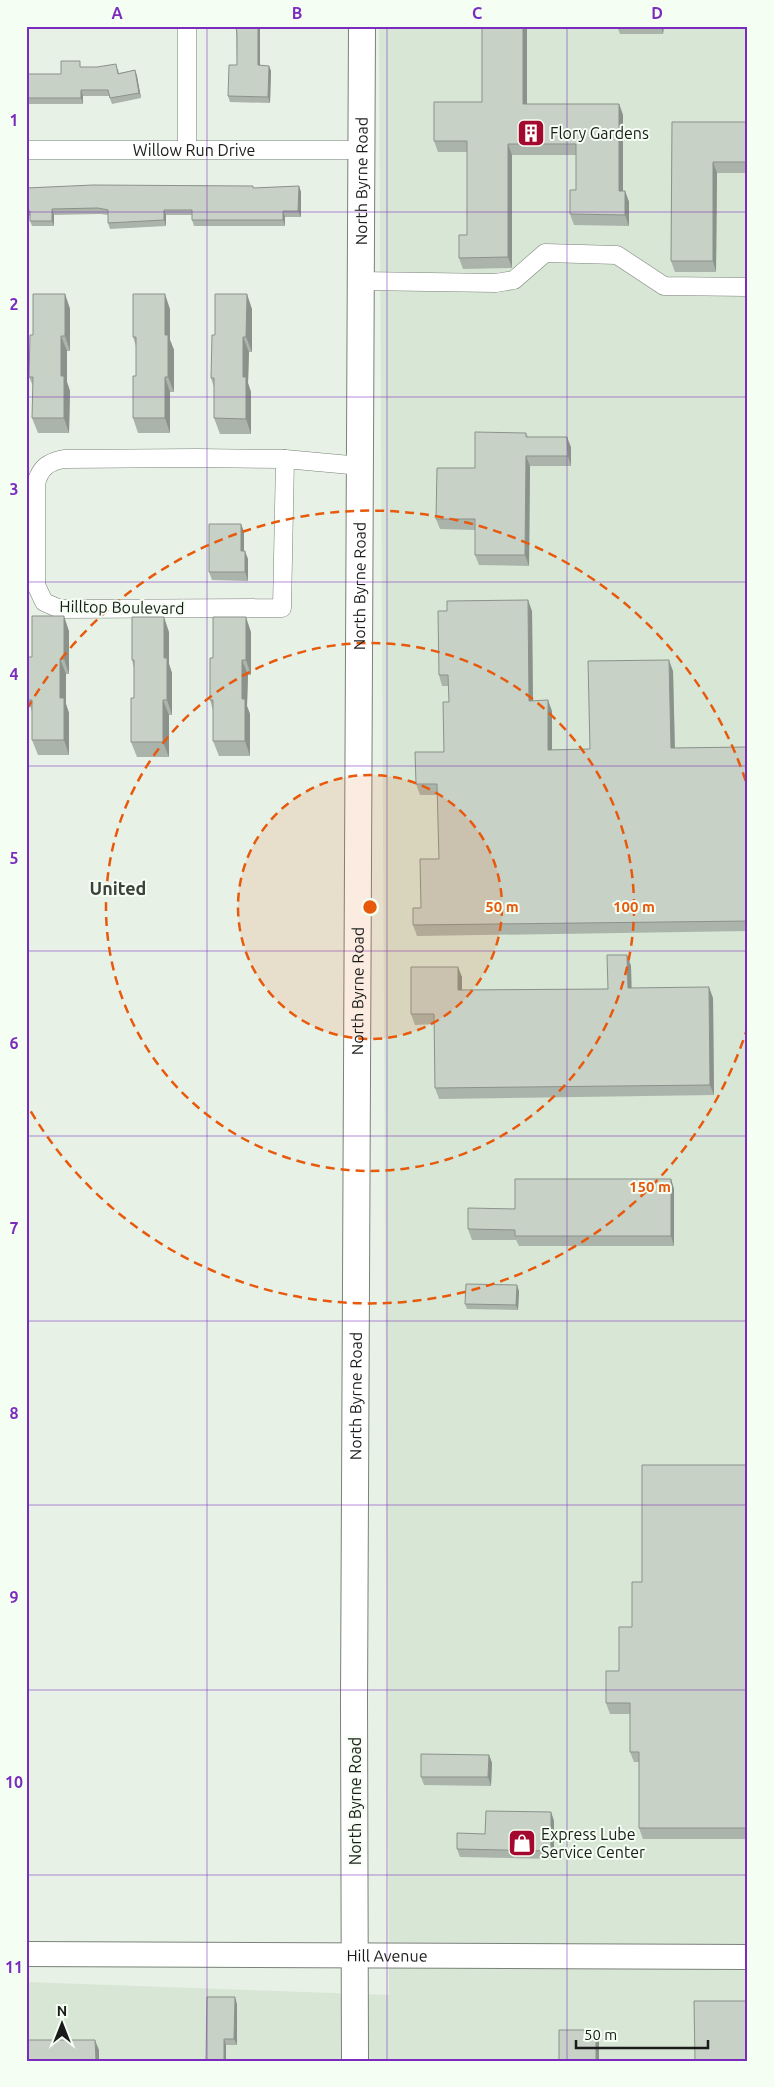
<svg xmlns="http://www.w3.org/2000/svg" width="774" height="2087" font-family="Ubuntu,sans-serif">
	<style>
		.built { fill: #d7e6d5 }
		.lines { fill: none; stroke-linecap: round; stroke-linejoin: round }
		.minor-casing { stroke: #7a8279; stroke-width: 19 }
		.secondary-casing { stroke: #7a8279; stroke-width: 26 }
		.primary-casing { stroke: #7a8279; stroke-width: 28 }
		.minor { stroke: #fff; stroke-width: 18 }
		.secondary { stroke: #fff; stroke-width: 24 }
		.primary { stroke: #fff; stroke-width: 26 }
		.wall { fill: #abb4aa }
		.shaded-wall { fill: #8b928b }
		.building { fill: #c7d1c6; stroke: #8b928b }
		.grid { fill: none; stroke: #7b2cbf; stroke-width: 1; stroke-opacity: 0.55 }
		.ring { fill: none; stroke: #e8590c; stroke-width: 2.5; stroke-dasharray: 9 6 }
		.labels { text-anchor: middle; stroke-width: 4; stroke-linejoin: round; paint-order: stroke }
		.poi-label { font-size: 16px; fill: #191c18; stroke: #f5fef3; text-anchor: start }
		.street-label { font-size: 16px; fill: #191c18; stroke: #f5fef3 }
		.neighbourhood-label { font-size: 18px; font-weight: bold; fill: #394138; stroke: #f5fef3 }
		.centre { fill: #e8590c; stroke: #f5fef3; stroke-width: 2.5 }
		.ring-label { font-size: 15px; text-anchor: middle; font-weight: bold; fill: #e8590c; stroke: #f5fef3; stroke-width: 4; stroke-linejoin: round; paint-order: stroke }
		.neatline { fill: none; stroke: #7b2cbf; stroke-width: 2 }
		.grid-label { font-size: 16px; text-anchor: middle; font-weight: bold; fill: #7b2cbf }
	</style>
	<rect width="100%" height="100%" fill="#e7f1e6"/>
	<path class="built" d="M 379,26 L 748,26 L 748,2061 L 26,2061 L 26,1982 L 389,1995 Z"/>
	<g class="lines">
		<g class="minor-casing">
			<g id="minor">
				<path d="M 187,26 L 187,149"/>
				<path id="s1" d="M 26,150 L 361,150"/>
				<path d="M 361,281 L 496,283 L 514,280 L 545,253 L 617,255 L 664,286 L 748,287"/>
				<path d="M 196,458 L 285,459 L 282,608 L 60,609 L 44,602 L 36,585 L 36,483 C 41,467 48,462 64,459 Z"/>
				<path d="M 285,459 L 361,466"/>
			</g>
		</g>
		<g class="secondary-casing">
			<g id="secondary">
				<path id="s2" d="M 26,1954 L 748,1957"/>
			</g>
		</g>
		<g class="primary-casing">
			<g id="primary">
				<path id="s3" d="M 355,2061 L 354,1702 L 362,26"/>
			</g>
		</g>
		<use href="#minor" class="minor"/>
		<use href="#secondary" class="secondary"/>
		<use href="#primary" class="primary"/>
	</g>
	<path class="wall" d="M 233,26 L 260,26 L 260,65 L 269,66 L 271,71 L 270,103 L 230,102 L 228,96 L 237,65 L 236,29 L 234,29 Z
		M 617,26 L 664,26 L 663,34 L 620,34 Z
		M 82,67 L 118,69 L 119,73 L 135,70 L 137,76 L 141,98 L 112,104 L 109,96 L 83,96 L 83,104 L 26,104 L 26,74 L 61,74 Z
		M 527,104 L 619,104 L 623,115 L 623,191 L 625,191 L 629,202 L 629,226 L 574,225 L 570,214 L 576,190 L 576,155 L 512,155 L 512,268 L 463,269 L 459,258 L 467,235 L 467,152 L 438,152 L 434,141 Z
		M 672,122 L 748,122 L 748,173 L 717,173 L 716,272 L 675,272 L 671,261 Z
		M 299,186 L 301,192 L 301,217 L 285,217 L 285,226 L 194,226 L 192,220 L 192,215 L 166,215 L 166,226 L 110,229 L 108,223 L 108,215 L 100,214 L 54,215 L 54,226 L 32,226 L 30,221 L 30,216 L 26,216 L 26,188 L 254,188 Z
		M 65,294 L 70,309 L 70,351 L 67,351 L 67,382 L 70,391 L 69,433 L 38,433 L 32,418 L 33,386 L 29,377 L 33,335 Z
		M 170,309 L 170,340 L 174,350 L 174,392 L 170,392 L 170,433 L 138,433 L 133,418 L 136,376 L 136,346 L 133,337 Z
		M 252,309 L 252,352 L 249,352 L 248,383 L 251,392 L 251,434 L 220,434 L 214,418 L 214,387 L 211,378 L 215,335 Z
		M 526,433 L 528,437 L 571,447 L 571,466 L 530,466 L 529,566 L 479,565 L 475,555 L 475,530 L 440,529 L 436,519 L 475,468 Z
		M 241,524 L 244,532 L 244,551 L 248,559 L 248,581 L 212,580 L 209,572 Z
		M 532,611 L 533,701 L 552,711 L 552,750 L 590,749 L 673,671 L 675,748 L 748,747 L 748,931 L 417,936 L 413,925 L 421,908 L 439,859 L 438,795 L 420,795 L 416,784 L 444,752 L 449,702 L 449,686 L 442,686 L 439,675 Z
		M 69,631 L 69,674 L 66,674 L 66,704 L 69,713 L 69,755 L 38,755 L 32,740 L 32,711 L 28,700 L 32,657 Z
		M 169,632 L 169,664 L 172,673 L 172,715 L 169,715 L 169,757 L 137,757 L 131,742 L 134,698 L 134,668 L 132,660 Z
		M 251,632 L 251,675 L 248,675 L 247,706 L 250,714 L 250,756 L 219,756 L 213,741 L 213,710 L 210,700 L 213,658 Z
		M 627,955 L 631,966 L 631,988 L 713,998 L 714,1095 L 439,1099 L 435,1088 L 434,1024 L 415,1025 L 411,1014 L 462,977 L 462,990 L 608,989 Z
		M 671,1179 L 674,1189 L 674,1246 L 519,1246 L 516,1240 L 472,1240 L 468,1229 L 515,1209 Z
		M 519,1291 L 518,1310 L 467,1309 L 465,1304 Z
		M 748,1465 L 748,1839 L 643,1839 L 639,1828 L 639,1762 L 634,1762 L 630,1752 L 630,1714 L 610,1714 L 606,1703 L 619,1671 L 632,1627 L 642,1582 Z
		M 489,1755 L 492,1763 L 491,1786 L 424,1785 L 421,1777 Z
		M 551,1812 L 554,1821 L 554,1859 L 460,1857 L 457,1849 L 485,1834 Z
		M 237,2004 L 237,2045 L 226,2045 L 226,2061 L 198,2061 L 206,2060 Z"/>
	<path class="shaded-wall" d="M 258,26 L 260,26 L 260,71 L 258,65 Z
		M 523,26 L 527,26 L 527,115 L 523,104 Z
		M 661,26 L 664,26 L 663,34 Z
		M 269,66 L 271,71 L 270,103 L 268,97 Z
		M 135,70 L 137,76 L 141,98 L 139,93 Z
		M 81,90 L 83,96 L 83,104 L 81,98 Z
		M 619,104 L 623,115 L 623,202 L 619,191 Z
		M 508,144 L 512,155 L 512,268 L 508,257 Z
		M 713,162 L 717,173 L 716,272 L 713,261 Z
		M 299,186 L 301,192 L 301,217 L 298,211 Z
		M 625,191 L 629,202 L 629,226 L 625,215 Z
		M 52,209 L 54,215 L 54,226 L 52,221 Z
		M 164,210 L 166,215 L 166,226 L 164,220 Z
		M 283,211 L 285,217 L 285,226 L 283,220 Z
		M 65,294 L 70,309 L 70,351 L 65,336 Z
		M 165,294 L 170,309 L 170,340 L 174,350 L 174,392 L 168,377 L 165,335 Z
		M 247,294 L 252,309 L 252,352 L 246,337 Z
		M 61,336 L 67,351 L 67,382 L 70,391 L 69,433 L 64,418 L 61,376 Z
		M 243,337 L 249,352 L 248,383 L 251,392 L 251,434 L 246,419 L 243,377 Z
		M 165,377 L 170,392 L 170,433 L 165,418 Z
		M 567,437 L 571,447 L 571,466 L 568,456 Z
		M 526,456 L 530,466 L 529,566 L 525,555 Z
		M 241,524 L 244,532 L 244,559 L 241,551 Z
		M 245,551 L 248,559 L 248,581 L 245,572 Z
		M 528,600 L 532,611 L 533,711 L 529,701 Z
		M 64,616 L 69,631 L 69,674 L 64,659 Z
		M 164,617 L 169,632 L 169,664 L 172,673 L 172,715 L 167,700 L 164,658 Z
		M 246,617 L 251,632 L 251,675 L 246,660 Z
		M 60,659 L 66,674 L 66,704 L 69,713 L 69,755 L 64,740 L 60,698 Z
		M 242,660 L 248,675 L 247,706 L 250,714 L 250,756 L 245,741 L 242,699 Z
		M 669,660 L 673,671 L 675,759 L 671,748 Z
		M 163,700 L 169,715 L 169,757 L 163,742 Z
		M 548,700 L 552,711 L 552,760 L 548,750 Z
		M 627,955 L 631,966 L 632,999 L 628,988 Z
		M 458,967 L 462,977 L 462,1001 L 458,990 Z
		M 709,987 L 713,998 L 714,1095 L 710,1085 Z
		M 671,1179 L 674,1189 L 674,1246 L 671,1236 Z
		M 517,1285 L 519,1291 L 518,1310 L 516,1305 Z
		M 489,1755 L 492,1763 L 491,1786 L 488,1777 Z
		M 551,1812 L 554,1821 L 554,1859 L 551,1851 Z
		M 235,1997 L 237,2004 L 237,2045 L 234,2039 Z
		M 596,2030 L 599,2038 L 599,2061 L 596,2061 Z
		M 224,2039 L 226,2045 L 226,2061 L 224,2061 Z
		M 95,2040 L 99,2050 L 99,2061 L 96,2061 Z"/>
	<path class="building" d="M 236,26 L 258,26 L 258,65 L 269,66 L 268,97 L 228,96 L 229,65 L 237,65 L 237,35 Z
		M 482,26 L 523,26 L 523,104 L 619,104 L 619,191 L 625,191 L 625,215 L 570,214 L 570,190 L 576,190 L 576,144 L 508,144 L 508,257 L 459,258 L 459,235 L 467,235 L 467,141 L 434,141 L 434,102 L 482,102 Z
		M 61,61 L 80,61 L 80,67 L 97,67 L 116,64 L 118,74 L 135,70 L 139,93 L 110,98 L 108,90 L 81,90 L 81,98 L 26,98 L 26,74 L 61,74 Z
		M 672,122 L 748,122 L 748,162 L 713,162 L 713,261 L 671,261 Z
		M 93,185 L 253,186 L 253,188 L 299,186 L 298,211 L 283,211 L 283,220 L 192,220 L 192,210 L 164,210 L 164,220 L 108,223 L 108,210 L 98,208 L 52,209 L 52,221 L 30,221 L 30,211 L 26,211 L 26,188 Z
		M 33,294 L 65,294 L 65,336 L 61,336 L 61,376 L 64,376 L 64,418 L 32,418 L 33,377 L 29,377 L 30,335 L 33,335 Z
		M 133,294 L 165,294 L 165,335 L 168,335 L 168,377 L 165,377 L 165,418 L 133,418 L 133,376 L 136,376 L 136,337 L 133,337 Z
		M 215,294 L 247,294 L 246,337 L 243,337 L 243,377 L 246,377 L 246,419 L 214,418 L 214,378 L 211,378 L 212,335 L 215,335 Z
		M 475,432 L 526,433 L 526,437 L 567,437 L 568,456 L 526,456 L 525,555 L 475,555 L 475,519 L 436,519 L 437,468 L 475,468 Z
		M 209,524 L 241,524 L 241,551 L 245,551 L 245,572 L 209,572 Z
		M 528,600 L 529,701 L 548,700 L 548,750 L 590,749 L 588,661 L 669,660 L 671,748 L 748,747 L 748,921 L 413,925 L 413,908 L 421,908 L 420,859 L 439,859 L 437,784 L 416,784 L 415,752 L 444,752 L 443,702 L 449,702 L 448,675 L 439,675 L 438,611 L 447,611 L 447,601 Z
		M 32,616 L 64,616 L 64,659 L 60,659 L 60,698 L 64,698 L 64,740 L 32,740 L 32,700 L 28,700 L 28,657 L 32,657 Z
		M 132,617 L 164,617 L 164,658 L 167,658 L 167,700 L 163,700 L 163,742 L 131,742 L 131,698 L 134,698 L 134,660 L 132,660 Z
		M 213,617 L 246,617 L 246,660 L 242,660 L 242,699 L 245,699 L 245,741 L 213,741 L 213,700 L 210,700 L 210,658 L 213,658 Z
		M 607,955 L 627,955 L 628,988 L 709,987 L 710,1085 L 435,1088 L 434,1014 L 411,1014 L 411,967 L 458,967 L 458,990 L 608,989 Z
		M 515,1179 L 671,1179 L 671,1236 L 515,1236 L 515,1230 L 468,1229 L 468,1208 L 515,1209 Z
		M 466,1284 L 517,1285 L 516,1305 L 465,1304 Z
		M 642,1465 L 748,1465 L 748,1828 L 639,1828 L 639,1752 L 630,1752 L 630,1703 L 606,1703 L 606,1671 L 619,1671 L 619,1627 L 632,1627 L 632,1582 L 642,1582 Z
		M 421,1754 L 489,1755 L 488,1777 L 421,1777 Z
		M 486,1811 L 551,1812 L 551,1851 L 457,1849 L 457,1833 L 485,1834 Z
		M 207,1997 L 235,1997 L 234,2039 L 224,2039 L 224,2061 L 198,2061 L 198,2060 L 206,2060 Z
		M 694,2001 L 748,2001 L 748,2061 L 695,2061 Z
		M 559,2030 L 596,2030 L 596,2061 L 559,2061 Z
		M 26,2040 L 95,2040 L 96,2061 L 26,2061 Z"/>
	<path class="grid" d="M 207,26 L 207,2061M 387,26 L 387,2061M 567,26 L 567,2061M 26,212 L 748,212M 26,397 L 748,397M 26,582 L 748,582M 26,766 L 748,766M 26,951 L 748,951M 26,1136 L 748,1136M 26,1321 L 748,1321M 26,1505 L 748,1505M 26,1690 L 748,1690M 26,1875 L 748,1875"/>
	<circle cx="370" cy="907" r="132" fill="#e8590c" fill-opacity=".12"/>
	<g class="ring">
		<circle cx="370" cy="907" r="132"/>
		<circle cx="370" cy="907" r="264"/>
		<path d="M748 1026A396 396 0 0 1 27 1105M27 709A396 396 0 0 1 748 788"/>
	</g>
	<defs>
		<g id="building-square" transform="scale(1.4375)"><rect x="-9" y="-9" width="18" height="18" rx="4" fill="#a4082e" stroke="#f5fef3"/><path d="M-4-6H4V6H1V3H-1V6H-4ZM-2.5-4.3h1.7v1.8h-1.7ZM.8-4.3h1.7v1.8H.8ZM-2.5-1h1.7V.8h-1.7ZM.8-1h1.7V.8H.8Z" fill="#fff"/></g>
		<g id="shop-square" transform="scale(1.4375)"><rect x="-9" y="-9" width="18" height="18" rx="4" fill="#a4082e" stroke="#f5fef3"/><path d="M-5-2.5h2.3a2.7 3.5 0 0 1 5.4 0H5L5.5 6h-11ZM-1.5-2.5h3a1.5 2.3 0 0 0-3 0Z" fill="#fff"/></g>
	</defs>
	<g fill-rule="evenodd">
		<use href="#building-square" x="531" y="133"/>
		<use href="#shop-square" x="522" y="1843"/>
	</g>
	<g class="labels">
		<g class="poi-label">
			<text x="550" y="139">Flory Gardens</text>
			<text x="541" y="1840">Express Lube<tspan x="541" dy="18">Service Center</tspan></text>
		</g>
		<g class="street-label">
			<text dy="6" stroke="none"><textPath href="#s1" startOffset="168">Willow Run Drive</textPath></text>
			<text dy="6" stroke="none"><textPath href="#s3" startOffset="1880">North Byrne Road</textPath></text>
			<text dy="6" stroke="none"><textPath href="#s3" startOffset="1475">North Byrne Road</textPath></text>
			<text transform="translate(122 607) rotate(1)" y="6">Hilltop Boulevard</text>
			<text dy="6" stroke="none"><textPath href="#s3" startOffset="1070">North Byrne Road</textPath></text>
			<text dy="6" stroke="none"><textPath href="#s3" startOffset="665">North Byrne Road</textPath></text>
			<text transform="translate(355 1801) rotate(-90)" y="6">North Byrne Road</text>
			<text dy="6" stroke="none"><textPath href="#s2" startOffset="361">Hill Avenue</textPath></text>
		</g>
		<g class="neighbourhood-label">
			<text x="118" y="895">United</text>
		</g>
	</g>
	<circle cx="370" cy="907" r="8" class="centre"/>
	<g class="ring-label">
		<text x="502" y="912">50 m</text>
		<text x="634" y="912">100 m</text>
		<text x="650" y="1192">150 m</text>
	</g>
	<rect width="774" height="2087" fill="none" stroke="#f5fef3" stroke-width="55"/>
	<g transform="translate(62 2024)" stroke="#f5fef3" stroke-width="4" paint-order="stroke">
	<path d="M0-4L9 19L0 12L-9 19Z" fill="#191c18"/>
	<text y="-8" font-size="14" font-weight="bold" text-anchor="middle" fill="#191c18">N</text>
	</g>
	<path d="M576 2040v8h132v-8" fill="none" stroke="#191c18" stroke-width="2.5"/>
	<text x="584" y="2040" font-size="15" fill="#191c18" stroke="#f5fef3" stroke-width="4" paint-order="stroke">50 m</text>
	<rect x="28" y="28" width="718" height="2032" class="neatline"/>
	<g class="grid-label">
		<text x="117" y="19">A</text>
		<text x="297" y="19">B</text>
		<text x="477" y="19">C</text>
		<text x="657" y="19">D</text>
		<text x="14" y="126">1</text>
		<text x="14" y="310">2</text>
		<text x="14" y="495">3</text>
		<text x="14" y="680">4</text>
		<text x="14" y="864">5</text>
		<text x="14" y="1049">6</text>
		<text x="14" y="1234">7</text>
		<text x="14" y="1419">8</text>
		<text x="14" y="1603">9</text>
		<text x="14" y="1788">10</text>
		<text x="14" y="1973">11</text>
	</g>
</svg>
